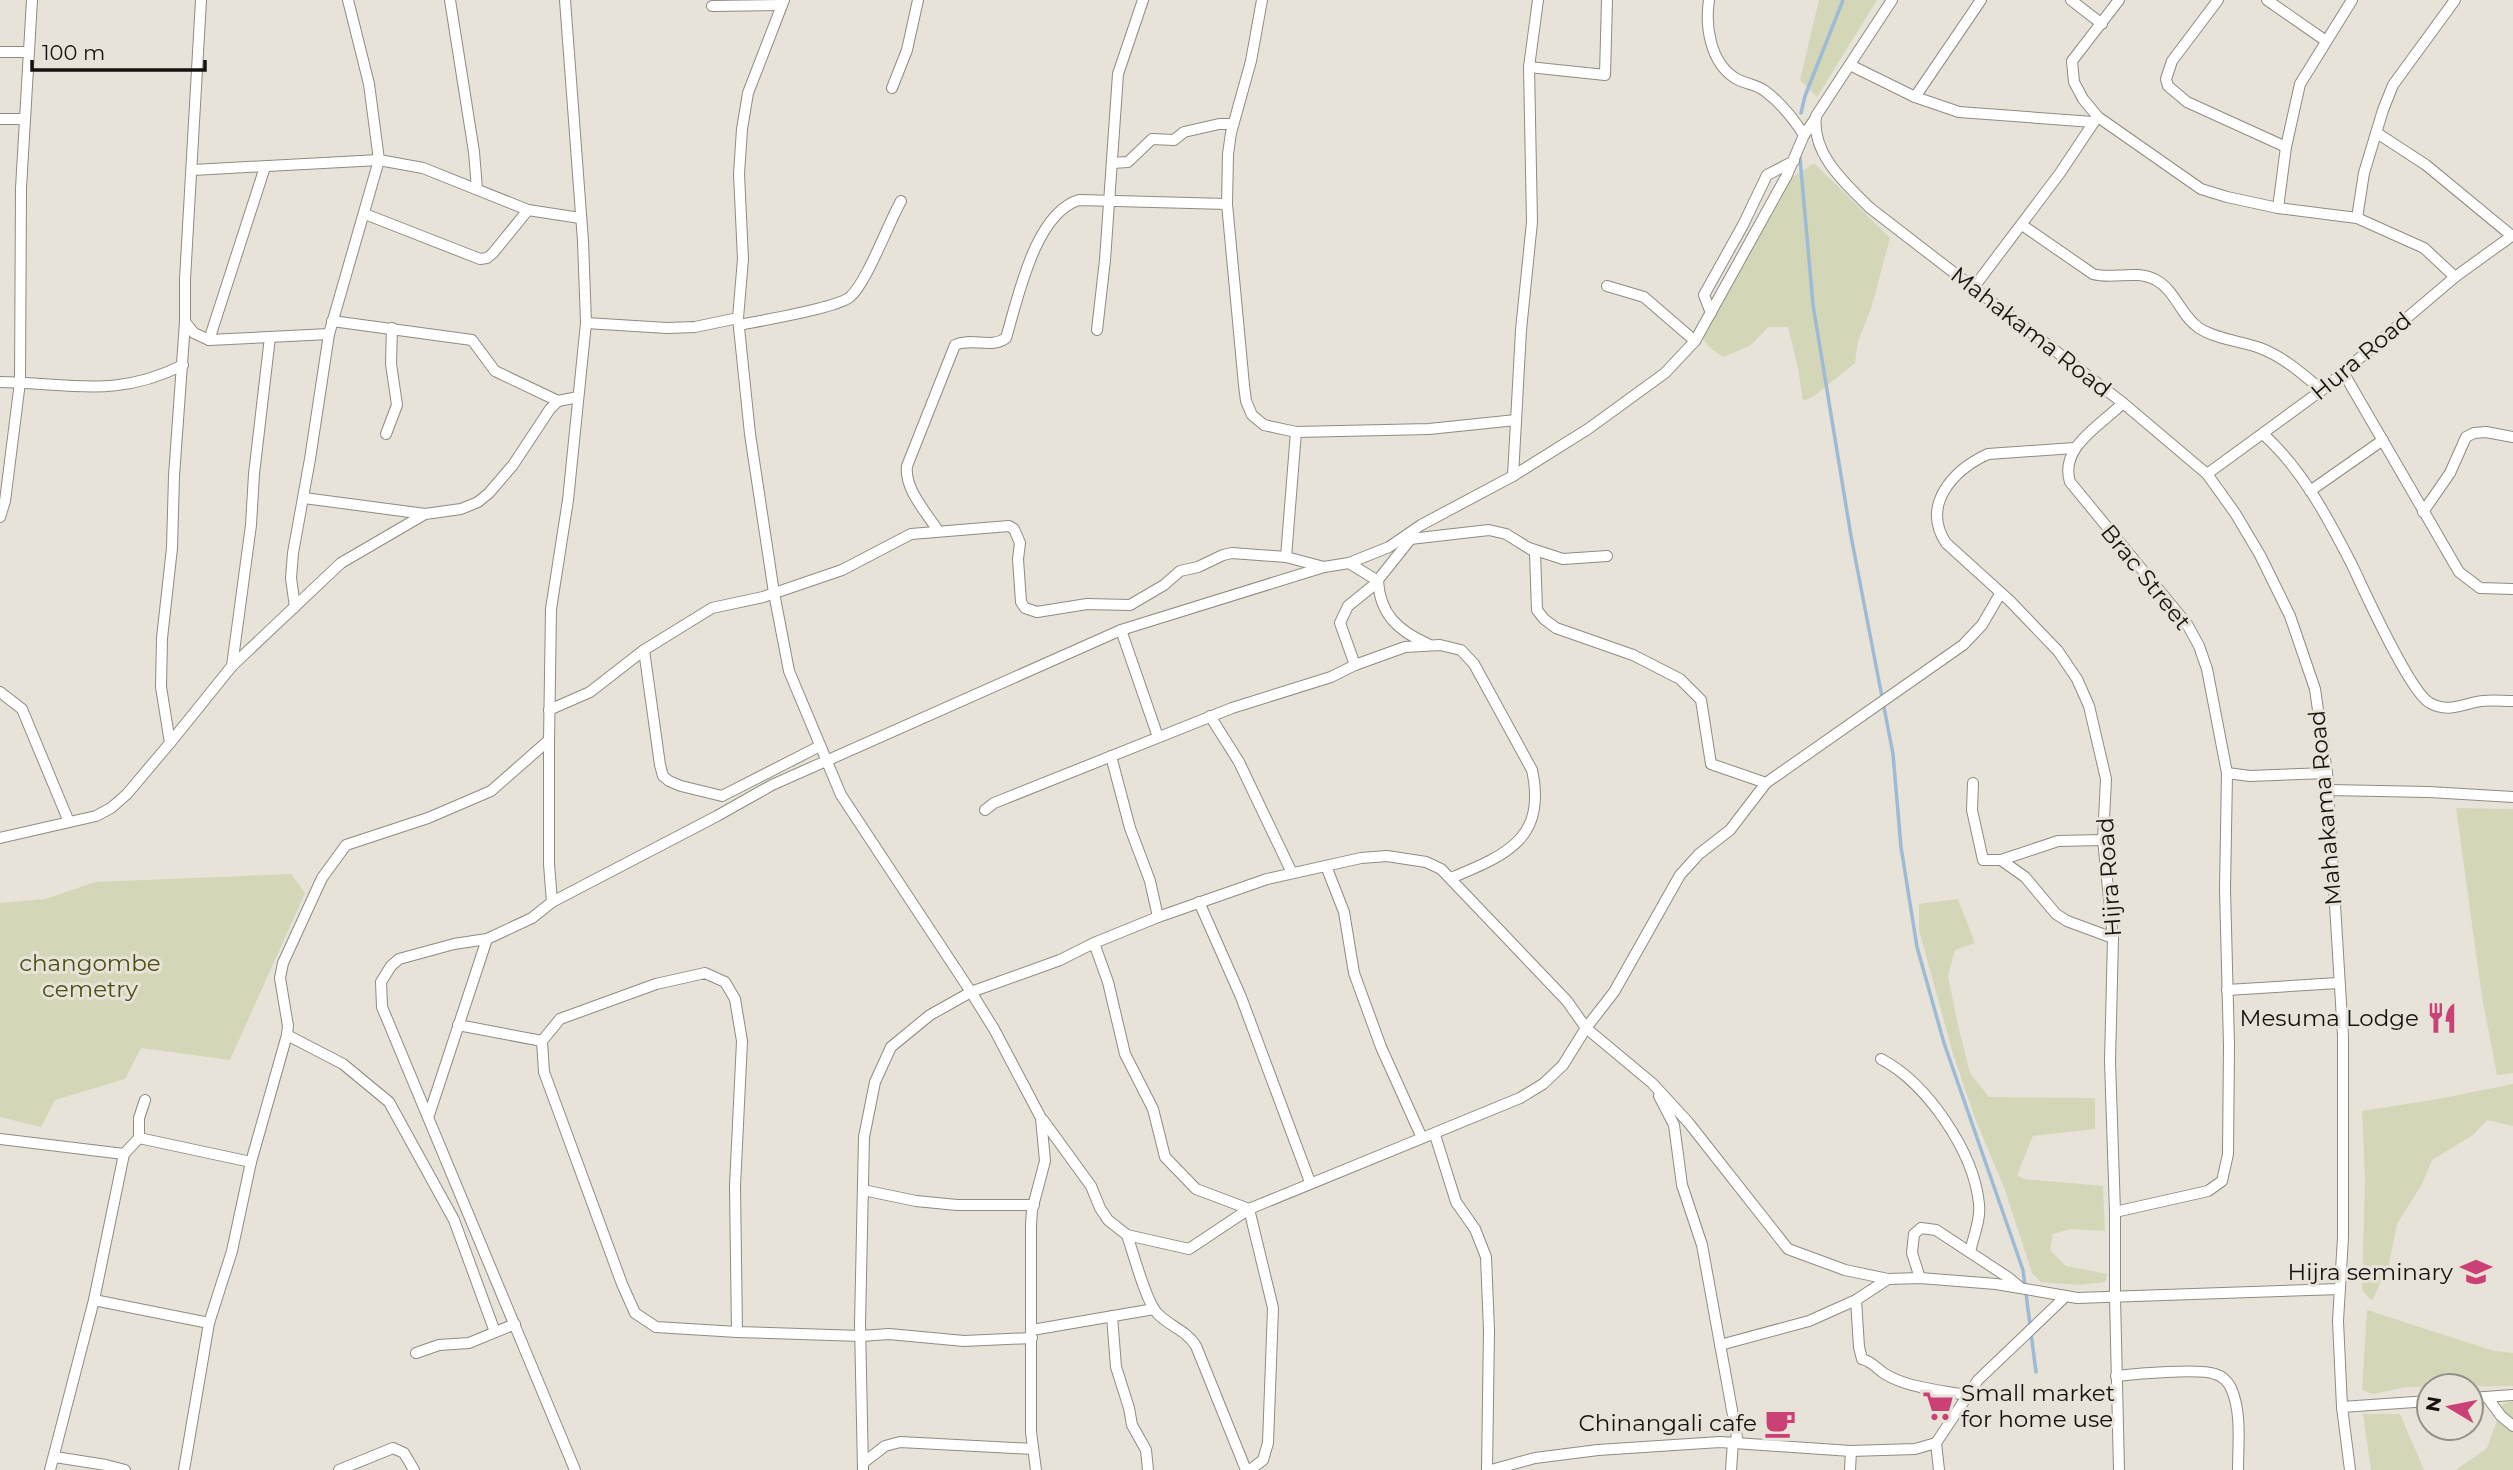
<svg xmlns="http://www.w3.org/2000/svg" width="2513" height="1470" viewBox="0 0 2513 1470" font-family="Montserrat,sans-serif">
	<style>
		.green { fill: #d3d7b7 }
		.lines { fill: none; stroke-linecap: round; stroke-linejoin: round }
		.stream { stroke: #9ebbd5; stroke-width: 3.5 }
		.minor-casing { stroke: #908b82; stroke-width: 12 }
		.minor { stroke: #fff; stroke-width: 10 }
		.labels { text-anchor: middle; stroke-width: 6; stroke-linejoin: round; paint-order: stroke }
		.street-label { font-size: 23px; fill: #151310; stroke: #e8e3d9 }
		.park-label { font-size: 23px; fill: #4c5016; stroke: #e8e3d9 }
		.poi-label { font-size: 23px; fill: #151310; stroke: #e8e3d9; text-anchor: end }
	</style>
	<rect width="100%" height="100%" fill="#e8e3d9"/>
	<g class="green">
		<polygon points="1819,0 1877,0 1817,97 1800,80"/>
		<path d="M1814,163L1890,238L1871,309L1858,341L1855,363L1814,396L1803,401L1798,368L1788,327H1768L1751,345L1724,357C1704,346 1700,338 1702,315L1777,188Z"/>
		<polygon points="2456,808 2513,809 2513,1073 2497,1075 2482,997"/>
		<polygon points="291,874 305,893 230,1060 141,1048 125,1079 55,1100 41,1127 0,1117 0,903 45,899 95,882"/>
		<polygon points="1958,899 1975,943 1955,950 1948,976 1958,1025 1970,1073 1989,1097 2095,1098 2095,1129 2033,1136 2017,1175 2024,1179 2103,1186 2105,1231 2070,1229 2053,1234 2050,1250 2066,1266 2107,1274 2105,1282 2078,1285 2041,1282 2032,1273 2004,1187 1976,1121 1953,1054 1919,930 1919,904"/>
		<polygon points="2513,1084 2513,1126 2487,1120 2473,1135 2432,1160 2422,1184 2397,1224 2389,1264 2372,1301 2362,1290 2365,1177 2362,1111 2438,1099"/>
		<polygon points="2367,1310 2494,1351 2513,1353 2513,1386 2407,1387 2373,1394 2362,1390"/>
		<polygon points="2513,1401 2513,1470 2456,1470 2487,1448 2503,1404"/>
		<polygon points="2363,1414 2400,1414 2424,1470 2371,1470"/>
	</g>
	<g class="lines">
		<g class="stream">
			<polyline points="1801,113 1805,96 1843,0"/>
			<polyline points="1800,158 1813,305 1851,536 1893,754 1901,847 1917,947 1944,1043 2023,1270 2030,1325"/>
			<polyline points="2031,1333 2036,1372"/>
		</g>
		<defs>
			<g id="minor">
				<polyline points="450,0 474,152 477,189"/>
				<polyline points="565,0 583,241 586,323 568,500 551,609 549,740 549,864 552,902 532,918 487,939 454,944 399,959 391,966 381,982 382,1007 575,1470"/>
				<polyline points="784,0 748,93 742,129 739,174 743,259 738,318 750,434 774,593 789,671 841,795 971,992 930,1015 891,1047 875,1082 864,1137 860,1324 863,1470"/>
				<polyline points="1262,0 1251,61 1231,133 1228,154 1227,204 1244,385 1246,401 1252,415 1264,425 1296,432 1429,429 1516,420"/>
				<path d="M1709,0C1705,26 1710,62 1735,78C1744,84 1756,84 1765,91C1781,103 1793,118 1804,135"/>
				<path d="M1892,0L1816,116C1811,154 1846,184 1870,208L2123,403L2207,474L2235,513L2260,555L2290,616L2315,689L2327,773L2343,1036V1237L2338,1321L2342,1407L2350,1470"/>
				<polyline points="2071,0 2102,24"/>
				<polyline points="2119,0 2072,61 2074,82 2083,99 2098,117 2201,189 2227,197 2278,208 2357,218 2424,248 2455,277"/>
				<polyline points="2218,0 2172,61 2166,79 2168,86 2187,102 2286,147"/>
				<polyline points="2267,0 2326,41"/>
				<polyline points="712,6 782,5"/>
				<polyline points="0,52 28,52"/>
				<polyline points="1850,65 1915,97 1959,112 2093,122"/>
				<polyline points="1529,67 1605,75 1607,0"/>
				<polyline points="892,88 907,50 918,0"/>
				<polyline points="1915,97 1981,0"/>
				<polyline points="0,119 24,119"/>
				<polyline points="2377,133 2426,165 2512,236"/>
				<polyline points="1112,163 1128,162 1152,139 1174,140 1184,132 1219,124 1233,124"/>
				<polyline points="193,170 379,160 423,168 528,210 580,218"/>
				<polyline points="2278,208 2286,147 2300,84 2352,0"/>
				<polyline points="365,214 480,259 487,258 493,253 528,210"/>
				<polyline points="2357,218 2364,173 2383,110 2393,85 2455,0"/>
				<path d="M2022,225L2093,274C2114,280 2135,269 2156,280C2176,291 2180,315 2199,328C2216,339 2240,341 2260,348C2284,357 2302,374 2322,390"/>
				<polyline points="1607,286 1644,297 1695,341"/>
				<polyline points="1974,287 2060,173 2096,119"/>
				<polyline points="1711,313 1704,295 1743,225 1767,175 1794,161"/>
				<polyline points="332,321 472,340 495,371 558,401"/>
				<polyline points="185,322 194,333 209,340 329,334"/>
				<polyline points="586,323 667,328 695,327 738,318"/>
				<path d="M739,325C759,321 837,308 850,297C867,282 888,224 901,201"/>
				<polyline points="1097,330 1105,260 1118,74 1143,0"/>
				<polyline points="209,340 265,167"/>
				<polyline points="2343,372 2459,572 2480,588 2513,589"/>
				<path d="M0,382C71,383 115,399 183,365"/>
				<polyline points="386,434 397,405 391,364 392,328"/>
				<path d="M2263,434C2302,469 2328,518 2352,565C2364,590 2410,693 2430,703C2446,712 2459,706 2476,702C2488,699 2501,701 2513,701"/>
				<path d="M2074,448L1988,454C1953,470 1921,505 1946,543L2010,601L2058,651L2077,679L2089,706L2106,779L2103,840L2113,938L2110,1061L2115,1212V1297L2119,1470"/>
				<polyline points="2207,474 2322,390 2455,277 2513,235"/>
				<polyline points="1513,476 1521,330 1532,222 1529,67 1538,0"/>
				<polyline points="2310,491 2383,440"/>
				<polyline points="304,498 425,514"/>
				<polyline points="2423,512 2450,473 2466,437 2474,433 2486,432 2513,437"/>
				<polyline points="0,517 5,501 20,382 21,188 32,0"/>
				<path d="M938,531C927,513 904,489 907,466L955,345C971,337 992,349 1006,338C1018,298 1035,213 1079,200L1227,204"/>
				<polyline points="1410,539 1489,530 1506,534 1535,552 1537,610 1544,619 1556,628 1633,655 1680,679 1701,700 1711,764 1766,783"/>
				<polyline points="1529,548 1563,559 1607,556"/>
				<polyline points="1286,557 1296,432"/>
				<path d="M1349,563L1378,581C1380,614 1398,631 1428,644"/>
				<polyline points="295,607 291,578 293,553 310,459 329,334 379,160 369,84 348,0"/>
				<polyline points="1121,630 1158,737"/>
				<polyline points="644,650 660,765 663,776 669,781 681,786 722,796 820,746"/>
				<polyline points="1355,665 1340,623 1348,606 1374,585 1413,536"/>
				<polyline points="232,666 251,525 254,474 270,337"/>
				<polyline points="0,692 22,709 69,822"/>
				<polyline points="549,710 590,692 644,650 712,608 763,597 842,570 911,534 1009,526 1014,529 1020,543 1018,559 1021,602 1025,608 1037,612 1087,604 1130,605 1164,585 1180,571 1198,567 1223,555 1232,553 1286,557 1324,567"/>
				<polyline points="1210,716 1239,762 1292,873"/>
				<polyline points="170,743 161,687 162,638 172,548 174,476 185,322 185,279 201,0"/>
				<polyline points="1111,756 1130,828 1150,881 1158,917"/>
				<polyline points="2227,773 2250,776 2327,773"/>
				<polyline points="1973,783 1972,810 1983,860 2001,860 2025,877 2056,914 2067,921 2113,938"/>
				<polyline points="2328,790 2429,792 2513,797"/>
				<path d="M985,810L994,803L1232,708L1331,677L1355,665L1405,647L1440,645L1461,650L1474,664L1532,770C1547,839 1506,855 1451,878"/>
				<polyline points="0,838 96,816 111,808 127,794 170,743 232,666 341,563 425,514 461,509 478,502 489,493 513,465 550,409 558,401 578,397"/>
				<polyline points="2001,860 2058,841 2103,840"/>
				<polyline points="1326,866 1344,912 1354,973 1381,1047 1422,1138"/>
				<polyline points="552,902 717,816 772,785 1121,630 1324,567 1349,563 1389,547 1421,525 1513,476 1588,429 1665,373 1695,341 1787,175 1804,135 1815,119"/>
				<polyline points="1199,902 1241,997 1310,1182"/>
				<polyline points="1094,943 1108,982 1125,1054 1153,1109 1165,1157 1196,1189 1249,1209 1273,1308 1268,1443 1263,1460 1250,1470"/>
				<polyline points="2227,990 2338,983"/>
				<polyline points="458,1025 542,1041"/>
				<polyline points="287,1035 343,1064 389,1102 454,1220 495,1332"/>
				<path d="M1881,1059C1927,1083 1974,1152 1979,1204C1981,1219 1973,1238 1970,1252"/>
				<polyline points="1659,1096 1674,1125 1682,1185 1702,1245 1738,1443"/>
				<polyline points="429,1115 487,939"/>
				<polyline points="1043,1120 1091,1186 1100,1208 1108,1220 1127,1235 1189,1249 1249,1209 1520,1098 1543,1084 1563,1065 1586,1028 1614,992 1680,875 1699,854 1730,830 1766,783 1963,645 1982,625 2000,594"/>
				<polyline points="1435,1135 1456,1202 1475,1229 1486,1257 1489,1330 1487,1470"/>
				<polyline points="139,1138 251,1162"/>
				<polyline points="0,1139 124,1154"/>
				<polyline points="863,1190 916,1201 957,1205 1034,1205"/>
				<path d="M2115,1212L2208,1191L2222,1181L2228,1154L2229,1045L2225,889L2227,773L2207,669L2199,646L2187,624L2070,482C2059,447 2101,425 2123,403"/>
				<path d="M1127,1235C1133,1252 1146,1302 1157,1313C1169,1326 1186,1330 1196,1346L1246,1470"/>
				<polyline points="1920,1278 1912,1253 1914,1234 1921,1228 1936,1230 2009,1278 2021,1288"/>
				<polyline points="94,1300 209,1323"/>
				<path d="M1856,1300L1859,1347L1862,1359C1873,1362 1877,1369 1885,1374C1908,1388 1940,1390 1966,1395"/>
				<polyline points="1112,1316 1116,1367 1129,1408 1132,1425 1146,1450 1148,1470"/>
				<polyline points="1032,1330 1154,1309"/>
				<polyline points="737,1332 735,1186 742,1041 735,999 725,982 705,973 656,984 560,1019 542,1041 544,1072 622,1284 635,1313 656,1327 737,1332 861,1336 889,1334 964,1341 1032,1338"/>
				<polyline points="1720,1345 1809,1321 1856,1300 1888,1279 1920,1278 1996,1284 2066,1296"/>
				<polyline points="416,1353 439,1345 469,1343 515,1324"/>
				<path d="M2116,1376C2135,1374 2200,1368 2215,1374C2222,1376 2228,1382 2231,1388C2242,1412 2238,1445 2238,1470"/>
				<polyline points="2487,1397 2501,1416 2513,1426"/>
				<polyline points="2471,1398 2513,1395"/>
				<polyline points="2342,1407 2429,1401"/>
				<polyline points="1936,1443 1939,1470"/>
				<polyline points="55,1457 106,1465 125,1470"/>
				<polyline points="863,1463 885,1446 900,1442 1033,1449"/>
				<polyline points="50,1470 94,1300 124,1154 139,1138 139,1118 145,1100"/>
				<polyline points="184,1470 209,1323 232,1251 251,1162 287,1035 288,1026 280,978 283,963 322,878 346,845 428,818 491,791 549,740"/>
				<polyline points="339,1470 393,1448 404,1453 414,1470"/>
				<polyline points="1036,1470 1031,1432 1031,1225 1032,1210 1045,1161 1041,1118 994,1029 971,992 1060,960 1094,943 1158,917 1267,879 1361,858 1387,856 1426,862 1441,869 1567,1001 1586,1028 1652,1083 1688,1122 1788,1249 1845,1270 1888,1279"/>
				<polyline points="1491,1470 1535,1458 1598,1450 1720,1442 1851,1451 1915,1449 1936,1443 1978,1380 2066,1296 2077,1298 2340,1289"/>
				<polyline points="1731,1470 1733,1442"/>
				<polyline points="1850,1470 1851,1451"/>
			</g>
		</defs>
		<use href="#minor" class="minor-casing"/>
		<use href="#minor" class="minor"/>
	</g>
	<defs>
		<symbol id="restaurant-bare" viewBox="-9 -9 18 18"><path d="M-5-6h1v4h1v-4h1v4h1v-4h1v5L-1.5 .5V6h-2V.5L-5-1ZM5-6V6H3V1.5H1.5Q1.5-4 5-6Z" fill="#cb4075" stroke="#e8e3d9" stroke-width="2.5" paint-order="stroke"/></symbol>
		<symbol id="school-bare" viewBox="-9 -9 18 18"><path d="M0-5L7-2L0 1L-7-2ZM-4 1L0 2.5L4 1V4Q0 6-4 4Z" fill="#cb4075" stroke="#e8e3d9" stroke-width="2.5" paint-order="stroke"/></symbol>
		<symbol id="supermarket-bare" viewBox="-9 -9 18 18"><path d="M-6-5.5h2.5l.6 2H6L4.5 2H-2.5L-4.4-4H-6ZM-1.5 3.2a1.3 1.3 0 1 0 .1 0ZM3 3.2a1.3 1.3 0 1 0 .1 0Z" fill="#cb4075" stroke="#e8e3d9" stroke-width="2.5" paint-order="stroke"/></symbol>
		<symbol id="cafe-bare" viewBox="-9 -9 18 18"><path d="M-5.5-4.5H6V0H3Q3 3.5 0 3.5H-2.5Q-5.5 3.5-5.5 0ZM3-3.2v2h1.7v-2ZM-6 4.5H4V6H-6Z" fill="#cb4075" stroke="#e8e3d9" stroke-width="2.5" paint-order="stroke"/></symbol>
	</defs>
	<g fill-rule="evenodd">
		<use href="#restaurant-bare" x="2420" y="996" width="44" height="44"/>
		<use href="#school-bare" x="2454" y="1250" width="44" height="44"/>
		<use href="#supermarket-bare" x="1916" y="1384" width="44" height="44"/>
		<use href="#cafe-bare" x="1758" y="1401" width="44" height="44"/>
	</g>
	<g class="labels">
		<g class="street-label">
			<text transform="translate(2031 332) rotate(38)" y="8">Mahakama Road</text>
			<text transform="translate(2361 356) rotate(-40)" y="8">Hura Road</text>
			<text transform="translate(2146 577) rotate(51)" y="8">Brac Street</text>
			<text transform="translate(2325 808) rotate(-95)" y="8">Mahakama Road</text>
			<text transform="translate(2109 877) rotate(-94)" y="8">Hijra Road</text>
		</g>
		<g class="park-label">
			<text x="90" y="971">changombe<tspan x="90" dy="26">cemetry</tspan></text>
		</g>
		<g class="poi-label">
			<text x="2419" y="1026">Mesuma Lodge</text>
			<text x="2453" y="1280">Hijra seminary</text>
			<text x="1961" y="1401" text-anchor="start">Small market<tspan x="1961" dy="26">for home use</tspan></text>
			<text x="1757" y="1431">Chinangali cafe</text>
		</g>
	</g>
	<g transform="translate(2450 1407) rotate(280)"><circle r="33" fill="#e8e3d9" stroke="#949089" stroke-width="2"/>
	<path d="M0-5L12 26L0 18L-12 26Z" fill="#cb4075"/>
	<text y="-10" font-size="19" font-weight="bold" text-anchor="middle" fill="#151310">N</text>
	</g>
	<path d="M32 60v10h173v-10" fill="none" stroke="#151310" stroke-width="3.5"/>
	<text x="42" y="60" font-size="21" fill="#151310" stroke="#e8e3d9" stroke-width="5" paint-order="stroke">100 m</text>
</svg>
